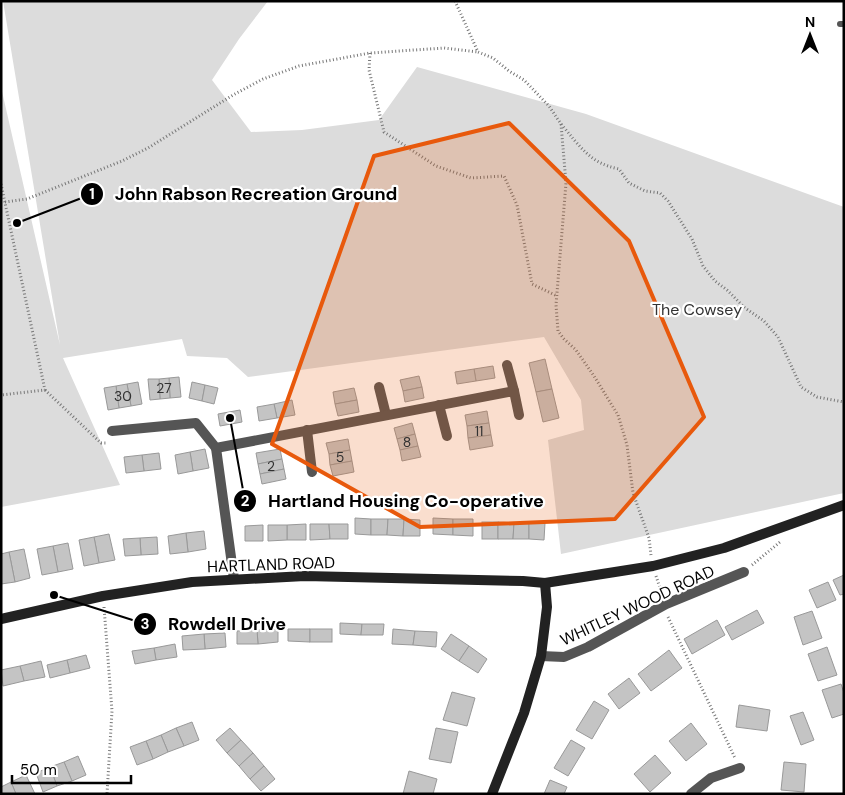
<svg xmlns="http://www.w3.org/2000/svg" width="845" height="795" viewBox="0 0 845 795" font-family="'DM Sans',sans-serif">
	<style>
		.green { fill: #dcdcdc }
		.building { fill: #c4c4c4; stroke: #999 }
		.lines { fill: none; stroke-linecap: round; stroke-linejoin: round }
		.path { stroke: #777; stroke-width: 3; stroke-dasharray: 1 2.5; stroke-linecap: butt }
		.lane { stroke: #555; stroke-width: 6 }
		.street { stroke: #555; stroke-width: 10 }
		.secondary { stroke: #222; stroke-width: 10 }
		.marked { fill: #e8590c; fill-opacity: 0.2; stroke: #e8590c; stroke-width: 4; stroke-linejoin: round }
		.labels { text-anchor: middle; stroke-width: 4.5; stroke-linejoin: round; paint-order: stroke }
		.number-label { font-size: 14px; fill: #313131 }
		.park-label { font-size: 16px; fill: #333; stroke: #fff }
		.street-label { font-size: 16px; fill: #000; stroke: #fff }
		.leader { fill: none; stroke: #000; stroke-width: 2 }
		.callout-dot { fill: #000; stroke: #fff; stroke-width: 2 }
		.mark-label { font-size: 15px; text-anchor: middle; font-weight: bold; fill: #fff }
		.callout-label { font-size: 18px; text-anchor: middle; font-weight: bold; fill: #000; stroke: #fff; stroke-width: 4.5; stroke-linejoin: round; paint-order: stroke }
	</style>
	<rect width="100%" height="100%" fill="#fff"/>
	<polygon class="green" points="3,1 268,1 239,39 212,80 251,132 302,130 379,120 417,67 586,114 844,207 844,493 561,554 548,440 584,430 581,400 544,337 248,377 227,358 187,356 182,339 63,358 120,485 1,507 1,87 60,345"/>
	<g class="building">
		<polygon points="545,359 552,389 536,392 529,363"/>
		<polygon points="493,366 495,378 476,381 474,369"/>
		<polygon points="474,369 476,381 457,384 455,372"/>
		<polygon points="419,376 422,387 403,391 400,380"/>
		<polygon points="179,377 181,397 170,398 169,378"/>
		<polygon points="169,378 170,398 160,399 159,379"/>
		<polygon points="148,379 159,379 160,399 150,400"/>
		<polygon points="138,382 142,404 131,406 127,384"/>
		<polygon points="192,382 205,385 202,401 189,398"/>
		<polygon points="127,384 131,406 119,408 116,386"/>
		<polygon points="205,385 218,388 214,404 202,401"/>
		<polygon points="116,386 119,408 108,410 104,388"/>
		<polygon points="422,387 424,398 405,402 403,391"/>
		<polygon points="354,388 357,400 335,404 333,392"/>
		<polygon points="552,389 559,418 543,422 536,392"/>
		<polygon points="292,400 295,415 277,418 274,404"/>
		<polygon points="357,400 359,412 338,416 335,404"/>
		<polygon points="274,404 277,418 259,421 257,407"/>
		<polygon points="240,410 242,422 220,426 218,414"/>
		<polygon points="487,411 489,423 467,426 465,415"/>
		<polygon points="412,423 415,434 397,439 394,428"/>
		<polygon points="489,423 491,435 468,438 467,426"/>
		<polygon points="415,434 418,446 400,450 397,439"/>
		<polygon points="491,435 493,446 470,450 468,438"/>
		<polygon points="348,439 350,450 329,454 326,443"/>
		<polygon points="418,446 421,457 402,461 400,450"/>
		<polygon points="205,449 209,468 193,471 190,452"/>
		<polygon points="280,449 282,459 258,464 256,453"/>
		<polygon points="350,450 352,461 330,465 329,454"/>
		<polygon points="190,452 193,471 178,474 175,455"/>
		<polygon points="159,453 161,469 144,471 142,455"/>
		<polygon points="142,455 144,471 126,473 124,457"/>
		<polygon points="282,459 284,469 260,474 258,464"/>
		<polygon points="352,461 354,472 333,476 330,465"/>
		<polygon points="284,469 286,479 262,484 260,474"/>
		<polygon points="355,518 371,519 371,535 355,534"/>
		<polygon points="433,518 453,519 453,535 433,534"/>
		<polygon points="371,519 388,519 387,535 371,535"/>
		<polygon points="388,519 404,519 403,536 387,535"/>
		<polygon points="404,519 420,520 420,536 403,536"/>
		<polygon points="453,519 473,519 473,536 453,535"/>
		<rect x="482" y="522" width="16" height="17"/>
		<polygon points="498,522 514,523 513,539 498,539"/>
		<polygon points="514,523 529,523 529,539 513,539"/>
		<polygon points="529,523 545,523 544,540 529,539"/>
		<polygon points="306,524 306,540 287,540 287,525"/>
		<polygon points="310,524 329,524 330,539 310,540"/>
		<polygon points="329,524 348,524 348,539 330,539"/>
		<polygon points="263,525 263,541 245,541 245,526"/>
		<polygon points="268,525 287,525 287,540 268,541"/>
		<polygon points="204,531 206,549 188,552 186,533"/>
		<polygon points="186,533 188,552 170,554 168,536"/>
		<polygon points="109,534 115,560 99,563 94,537"/>
		<polygon points="94,537 99,563 84,566 79,540"/>
		<polygon points="157,537 158,554 141,555 140,538"/>
		<polygon points="140,538 141,555 125,556 123,539"/>
		<polygon points="68,543 73,569 58,572 53,546"/>
		<polygon points="53,546 58,572 42,575 37,549"/>
		<polygon points="24,549 30,578 15,582 9,552"/>
		<polygon points="9,552 15,582 1,584 1,554"/>
		<polygon points="844,575 844,594 840,595 833,580"/>
		<polygon points="828,582 836,600 817,608 809,590"/>
		<polygon points="757,610 764,623 732,640 725,627"/>
		<polygon points="812,611 822,638 803,645 794,617"/>
		<polygon points="717,620 725,635 692,654 684,639"/>
		<polygon points="340,623 362,624 361,635 340,634"/>
		<polygon points="362,624 384,624 383,635 361,635"/>
		<polygon points="278,629 278,642 258,644 257,630"/>
		<polygon points="288,629 310,629 310,642 288,641"/>
		<rect x="310" y="629" width="22" height="13"/>
		<polygon points="393,629 415,631 413,645 392,644"/>
		<polygon points="257,630 258,644 237,644 237,631"/>
		<polygon points="415,631 437,632 436,647 413,645"/>
		<polygon points="225,633 226,647 205,649 204,634"/>
		<polygon points="204,634 205,649 183,650 182,636"/>
		<polygon points="451,634 469,646 459,661 441,649"/>
		<polygon points="175,644 177,657 156,660 154,648"/>
		<polygon points="469,646 487,659 478,673 459,661"/>
		<polygon points="827,647 837,675 818,681 808,654"/>
		<polygon points="154,648 156,660 135,664 132,651"/>
		<polygon points="669,650 682,668 651,691 638,674"/>
		<polygon points="86,655 90,668 70,673 67,660"/>
		<polygon points="67,660 70,673 50,678 47,665"/>
		<polygon points="41,661 45,677 24,681 20,666"/>
		<polygon points="20,666 24,681 3,686 1,670"/>
		<polygon points="629,678 640,693 619,709 608,694"/>
		<polygon points="841,684 844,693 844,714 832,718 822,690"/>
		<polygon points="452,692 475,698 467,726 443,720"/>
		<polygon points="594,701 609,710 592,739 576,730"/>
		<polygon points="739,705 770,710 767,731 736,727"/>
		<polygon points="803,712 814,740 801,745 790,716"/>
		<polygon points="192,722 199,740 184,746 176,728"/>
		<polygon points="691,723 707,744 686,761 669,741"/>
		<polygon points="176,728 184,746 168,752 161,735"/>
		<polygon points="230,728 241,740 227,753 216,740"/>
		<polygon points="436,728 458,732 451,763 429,759"/>
		<polygon points="161,735 168,752 153,759 146,741"/>
		<polygon points="241,740 253,753 239,766 227,753"/>
		<polygon points="571,740 585,748 568,776 554,768"/>
		<polygon points="146,741 153,759 137,765 130,747"/>
		<polygon points="253,753 264,766 250,779 239,766"/>
		<polygon points="655,755 671,773 650,792 634,774"/>
		<polygon points="78,756 86,775 72,781 64,762"/>
		<polygon points="64,762 72,781 57,786 50,767"/>
		<polygon points="784,762 806,764 804,792 781,790"/>
		<polygon points="264,766 275,779 261,791 250,779"/>
		<polygon points="50,767 57,786 43,792 36,773"/>
		<polygon points="409,771 437,779 433,794 403,794"/>
		<polygon points="26,775 35,794 16,794 11,782"/>
		<polygon points="550,780 567,787 564,794 544,794"/>
		<polygon points="11,782 16,794 1,794 1,787"/>
	</g>
	<g class="lines">
		<g class="path">
			<polyline points="455,1 478,52 493,58 509,71 524,80 549,106 561,124 566,183 556,305 558,331 564,339 576,350 594,376 618,415 627,445 633,493 649,538 651,555"/>
			<polyline points="370,53 369,70 384,132 436,166 471,178 504,176 517,205 532,284 557,296"/>
			<path d="M561,124C580,146 589,163 619,169L629,183L645,191L660,193L668,201L692,239L703,266L715,281L727,290L745,308L764,321L778,337L801,387L817,397L844,402"/>
			<polyline points="1,184 45,390 1,395"/>
			<polyline points="5,202 27,199 122,161 148,148 233,95 263,79 299,66 370,53 444,48 478,52"/>
			<polyline points="45,390 101,443 106,443"/>
			<polyline points="752,565 780,542"/>
			<polyline points="656,576 662,594"/>
			<polyline points="104,607 112,711 107,794"/>
			<polyline points="668,617 735,758"/>
		</g>
		<polyline class="lane" points="840,24 844,24"/>
		<g class="street">
			<polyline points="507,365 514,391"/>
			<polyline points="379,387 386,415"/>
			<polyline points="439,405 447,436"/>
			<polyline points="307,430 312,472"/>
			<polyline points="112,431 196,423 216,448 514,391 519,415"/>
			<polyline points="216,448 234,579"/>
			<polyline points="541,656 564,657 588,647 666,604 744,572"/>
			<polyline points="691,794 711,778 740,768"/>
		</g>
		<g class="secondary">
			<polyline points="1,619 103,596 192,582 305,576 523,581 545,583 653,566 724,548 844,505"/>
			<polyline points="492,794 524,713 541,656 547,607 545,583"/>
		</g>
	</g>
	<path class="marked" d="M509,123L629,241L704,417L615,519L420,527L272,444L374,156Z"/>
	<g class="labels">
		<g class="number-label">
			<text x="164" y="393">27</text>
			<text x="123" y="401">30</text>
			<text x="479" y="436">11</text>
			<text x="407" y="447">8</text>
			<text x="340" y="462">5</text>
			<text x="271" y="471">2</text>
		</g>
		<g class="park-label">
			<text x="697" y="315">The Cowsey</text>
		</g>
		<g class="street-label">
			<text transform="translate(271 564) rotate(-2)" y="6">HARTLAND ROAD</text>
			<text transform="translate(637 605) rotate(-25)" y="6">WHITLEY WOOD ROAD</text>
		</g>
	</g>
	<path class="leader" d="M17 223L92 194M230 418L245 501M54 595L145 624"/>
	<g class="callout-dot">
		<circle cx="17" cy="223" r="5"/>
		<circle cx="230" cy="418" r="5"/>
		<circle cx="54" cy="595" r="5"/>
		<circle cx="92" cy="194" r="12"/>
		<circle cx="245" cy="501" r="12"/>
		<circle cx="145" cy="624" r="12"/>
	</g>
	<g class="mark-label">
		<text x="92" y="199">1</text>
		<text x="245" y="506">2</text>
		<text x="145" y="629">3</text>
	</g>
	<g class="callout-label">
		<text x="256" y="200">John Rabson Recreation Ground</text>
		<text x="406" y="507">Hartland Housing Co-operative</text>
		<text x="227" y="630">Rowdell Drive</text>
	</g>
	<rect width="845" height="795" fill="none" stroke="#000000" stroke-width="5"/>
	<g transform="translate(810 35)" stroke="#ffffff" stroke-width="4" paint-order="stroke">
	<path d="M0-4L9 19L0 12L-9 19Z" fill="#000000"/>
	<text y="-8" font-size="14" font-weight="bold" text-anchor="middle" fill="#000000">N</text>
	</g>
	<path d="M12 775v8h119v-8" fill="none" stroke="#000000" stroke-width="2.5"/>
	<text x="20" y="775" font-size="15" fill="#000000" stroke="#ffffff" stroke-width="4" paint-order="stroke">50 m</text>
</svg>
